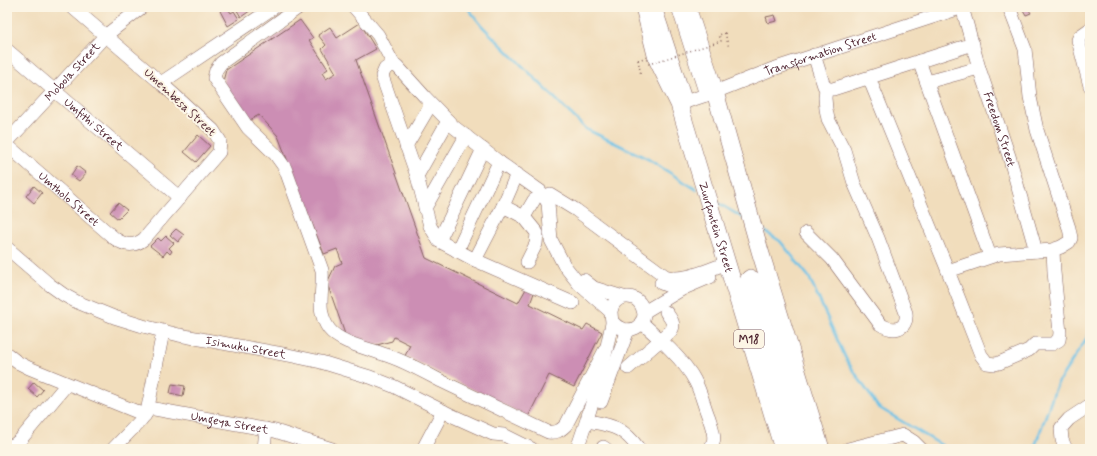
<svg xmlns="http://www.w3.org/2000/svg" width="1097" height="456" viewBox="0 0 1097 456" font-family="Mynerve,sans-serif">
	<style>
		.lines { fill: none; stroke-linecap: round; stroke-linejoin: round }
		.stream { stroke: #6bc2e8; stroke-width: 2.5 }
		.building { fill: #cc8eb4 }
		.minor-casing { stroke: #84625e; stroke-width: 14 }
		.major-casing { stroke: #84625e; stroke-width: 18 }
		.path { stroke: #84625e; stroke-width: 1.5; stroke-dasharray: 1 3; stroke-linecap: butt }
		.minor { stroke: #fff; stroke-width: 13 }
		.major { stroke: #fff; stroke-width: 17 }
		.path-bridge { stroke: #84625e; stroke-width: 1.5; stroke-dasharray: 1 3; stroke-linecap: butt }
		.labels { text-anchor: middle; stroke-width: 4; stroke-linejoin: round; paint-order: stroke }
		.shield { fill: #fcf5e5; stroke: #7f5f63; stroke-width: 1 }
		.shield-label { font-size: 11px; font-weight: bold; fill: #4a1f2b }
		.street-label { font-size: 12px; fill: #4a1f2b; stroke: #fcf5e5 }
	</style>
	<rect width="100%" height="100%" fill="#fcf5e5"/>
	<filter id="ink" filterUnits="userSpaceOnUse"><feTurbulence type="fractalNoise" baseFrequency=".025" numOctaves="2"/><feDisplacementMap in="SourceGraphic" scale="8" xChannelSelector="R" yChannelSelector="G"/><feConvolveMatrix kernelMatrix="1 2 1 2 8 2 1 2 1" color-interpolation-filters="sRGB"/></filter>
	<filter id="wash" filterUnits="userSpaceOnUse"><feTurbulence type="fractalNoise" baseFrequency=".012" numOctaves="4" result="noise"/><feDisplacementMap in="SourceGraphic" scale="16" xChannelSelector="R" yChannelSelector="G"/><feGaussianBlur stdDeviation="0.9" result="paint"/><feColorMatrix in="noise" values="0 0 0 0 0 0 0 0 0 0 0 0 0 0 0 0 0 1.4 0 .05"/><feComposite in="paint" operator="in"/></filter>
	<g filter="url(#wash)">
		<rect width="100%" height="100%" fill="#f1ddbc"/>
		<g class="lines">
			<g class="stream">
				<polyline points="467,7 482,26 586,129 648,159 697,190"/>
				<polyline points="715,201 743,218"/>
				<polyline points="761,229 780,241 809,277 847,361 878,407 948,449"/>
				<polyline points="1034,449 1057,384 1090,333"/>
			</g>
		</g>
		<g id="blocks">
			<g class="building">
				<polygon points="226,7 227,7 231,13 234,11 239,19 228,26 220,11"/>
				<polygon points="235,7 253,7 254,8 241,17"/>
				<polygon points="1025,7 1027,7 1031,13 1026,15 1022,8"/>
				<polygon points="775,15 777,21 768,23 766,17"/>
				<polygon points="300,20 313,38 309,40 328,69 322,73 326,79 336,73 322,49 326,45 318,35 330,27 337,38 360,23 376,49 356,60 426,258 518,303 526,289 534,293 530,304 583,330 587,324 602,332 574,387 549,375 528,417 405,356 410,345 394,337 392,341 369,347 346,337 327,283 335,266 342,263 337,249 324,254 278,136 259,115 248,121 222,85 226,70"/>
				<polygon points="198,135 210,146 196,162 184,152"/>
				<polygon points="77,166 86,173 79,181 71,175"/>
				<polygon points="34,186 42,193 34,203 26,196"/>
				<polygon points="118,203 127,210 118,219 110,212"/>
				<polygon points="176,229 184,235 178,242 170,235"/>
				<polygon points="166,236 174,243 169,248 172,251 170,254 167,251 163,256 150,246 158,238 161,241"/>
				<polygon points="34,382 43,390 37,397 28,389"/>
				<polygon points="172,384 185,386 183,396 170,393"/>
			</g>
		</g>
	</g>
	<g filter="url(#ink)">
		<use href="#blocks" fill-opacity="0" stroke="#84625e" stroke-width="1"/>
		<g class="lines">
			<defs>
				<g id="minor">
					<path d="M299,7L221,63L216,70L214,78L248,128L275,154L285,168L322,270C324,292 315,309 329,329C340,343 367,348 383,354C403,360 422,371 441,381C477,398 512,415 548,432C556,433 560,431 566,425L606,348"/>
					<polyline points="354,7 378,35 394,65"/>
					<polyline points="655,7 686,102"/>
					<polyline points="678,7 706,95"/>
					<path id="s1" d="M962,7L979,68L1009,156L1036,251"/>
					<polyline points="1090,29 1080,36 1078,40 1090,86"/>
					<path id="s2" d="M7,50L180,198"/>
					<polyline points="814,55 824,86 829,89 833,89 973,44"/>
					<polyline points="919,61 990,256"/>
					<polyline points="869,78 948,271 981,355 987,363 995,364 999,363 1029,350 1035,344 1052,344 1059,340 1060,333 1054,272 1053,250"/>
					<polyline points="927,82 979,68"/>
					<polyline points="161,83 274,7"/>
					<path id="s3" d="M679,104L715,92L770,70L963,7"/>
					<path id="s4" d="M7,142L105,36L142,7"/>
					<path id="s5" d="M7,145L114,238C125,246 134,247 144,239L219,152L220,141L213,130L161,83L72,7"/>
					<polyline points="406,146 431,104"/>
					<polyline points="417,176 448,121"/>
					<path d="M550,194L576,210L665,276C682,283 710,269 727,263"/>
					<polyline points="503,206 524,217 537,233 536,244 527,262"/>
					<polyline points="425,208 466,136"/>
					<polyline points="524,217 534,200"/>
					<path d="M806,233L832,259L880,324C892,332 908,331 906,313L878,238L854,183L844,150L828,119L826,109L825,98L826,88"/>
					<polyline points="439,241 483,149"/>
					<path id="s6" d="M7,248L50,285L64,295L77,302L114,317L143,326L179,335L288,355L321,362L370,377L393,386L453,416L493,434L504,435L532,449"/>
					<polyline points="457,251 499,162"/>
					<polyline points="475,260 503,206 517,174"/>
					<polyline points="948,271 999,254 1052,250 1061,247 1069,242 1071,238 1069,228 1037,130 1030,97 1025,49 1009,7"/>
					<polyline points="584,280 594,288 623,297"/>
					<polyline points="661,283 671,287 684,288"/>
					<polyline points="573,303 475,260 439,241 430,226 417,176 382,76 385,69 391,65 397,66 425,97 454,127 499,162 540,191 548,203 551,240 564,265 579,284 610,311"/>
					<polyline points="644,312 684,288 710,277"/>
					<path d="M641,322C658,337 685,361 695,381C701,392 704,406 709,418C712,428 718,441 709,449"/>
					<polyline points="7,354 17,362 29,368 145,415"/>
					<path d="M628,368L671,331C676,324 670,318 666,312"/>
					<polyline points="601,402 628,330"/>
					<path id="s7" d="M149,408L275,431L332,449"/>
					<path d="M593,422C616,426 625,430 639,449"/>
					<polyline points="7,447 15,444 21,439 67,384"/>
					<polyline points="603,447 606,449"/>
					<polyline points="113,449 140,421 147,412 163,332"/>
					<polyline points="264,449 266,429"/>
					<polyline points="423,449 443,411"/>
					<path d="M577,449C589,415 599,382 607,347C608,339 611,330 612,323C612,316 609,312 613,305C619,294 637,294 642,307C651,325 626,340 612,321"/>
					<path d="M797,449L778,390L747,290C746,285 744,279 750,276L754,278L756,283L792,402L809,449"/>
					<polyline points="848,449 903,435 914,442 921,449"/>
					<polyline points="1066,449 1062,440 1061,428 1069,419 1090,405"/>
				</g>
				<g id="major">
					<path id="s8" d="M644,7L657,59L679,104L783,449"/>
					<polyline points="687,7 715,92 760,251 821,449"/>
				</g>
			</defs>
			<use href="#minor" class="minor-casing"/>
			<use href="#major" class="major-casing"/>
			<g class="path">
				<polyline points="725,33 729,48"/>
				<polyline points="638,60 641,75"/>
			</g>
			<use href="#minor" class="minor"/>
			<use href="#major" class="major"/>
			<polyline class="path-bridge" points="638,60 647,57 649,64 721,41 719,35 725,33"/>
		</g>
	</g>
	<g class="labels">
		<rect class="shield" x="734" y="330" width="30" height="18" rx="3"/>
		<g class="shield-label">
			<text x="749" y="343">M18</text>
		</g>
		<g class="street-label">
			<text dy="4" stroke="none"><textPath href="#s3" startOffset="150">Transformation Street</textPath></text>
			<text dy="4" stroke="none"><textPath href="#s4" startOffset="96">Mobola Street</textPath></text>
			<text transform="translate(180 102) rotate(43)" y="4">Umembesa Street</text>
			<text dy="4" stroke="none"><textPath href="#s2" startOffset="114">Umfithi Street</textPath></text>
			<text dy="4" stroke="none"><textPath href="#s1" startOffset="128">Freedom Street</textPath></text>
			<text dy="4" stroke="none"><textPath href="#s5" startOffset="82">Umtholo Street</textPath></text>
			<text dy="4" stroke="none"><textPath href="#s8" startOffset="232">Zuurfontein Street</textPath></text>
			<text dy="4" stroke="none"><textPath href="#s6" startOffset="264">Isimuku Street</textPath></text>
			<text dy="4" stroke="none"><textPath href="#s7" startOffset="82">Umgeya Street</textPath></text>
		</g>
	</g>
	<rect width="1097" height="456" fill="none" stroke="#fcf5e5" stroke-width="24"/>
</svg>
